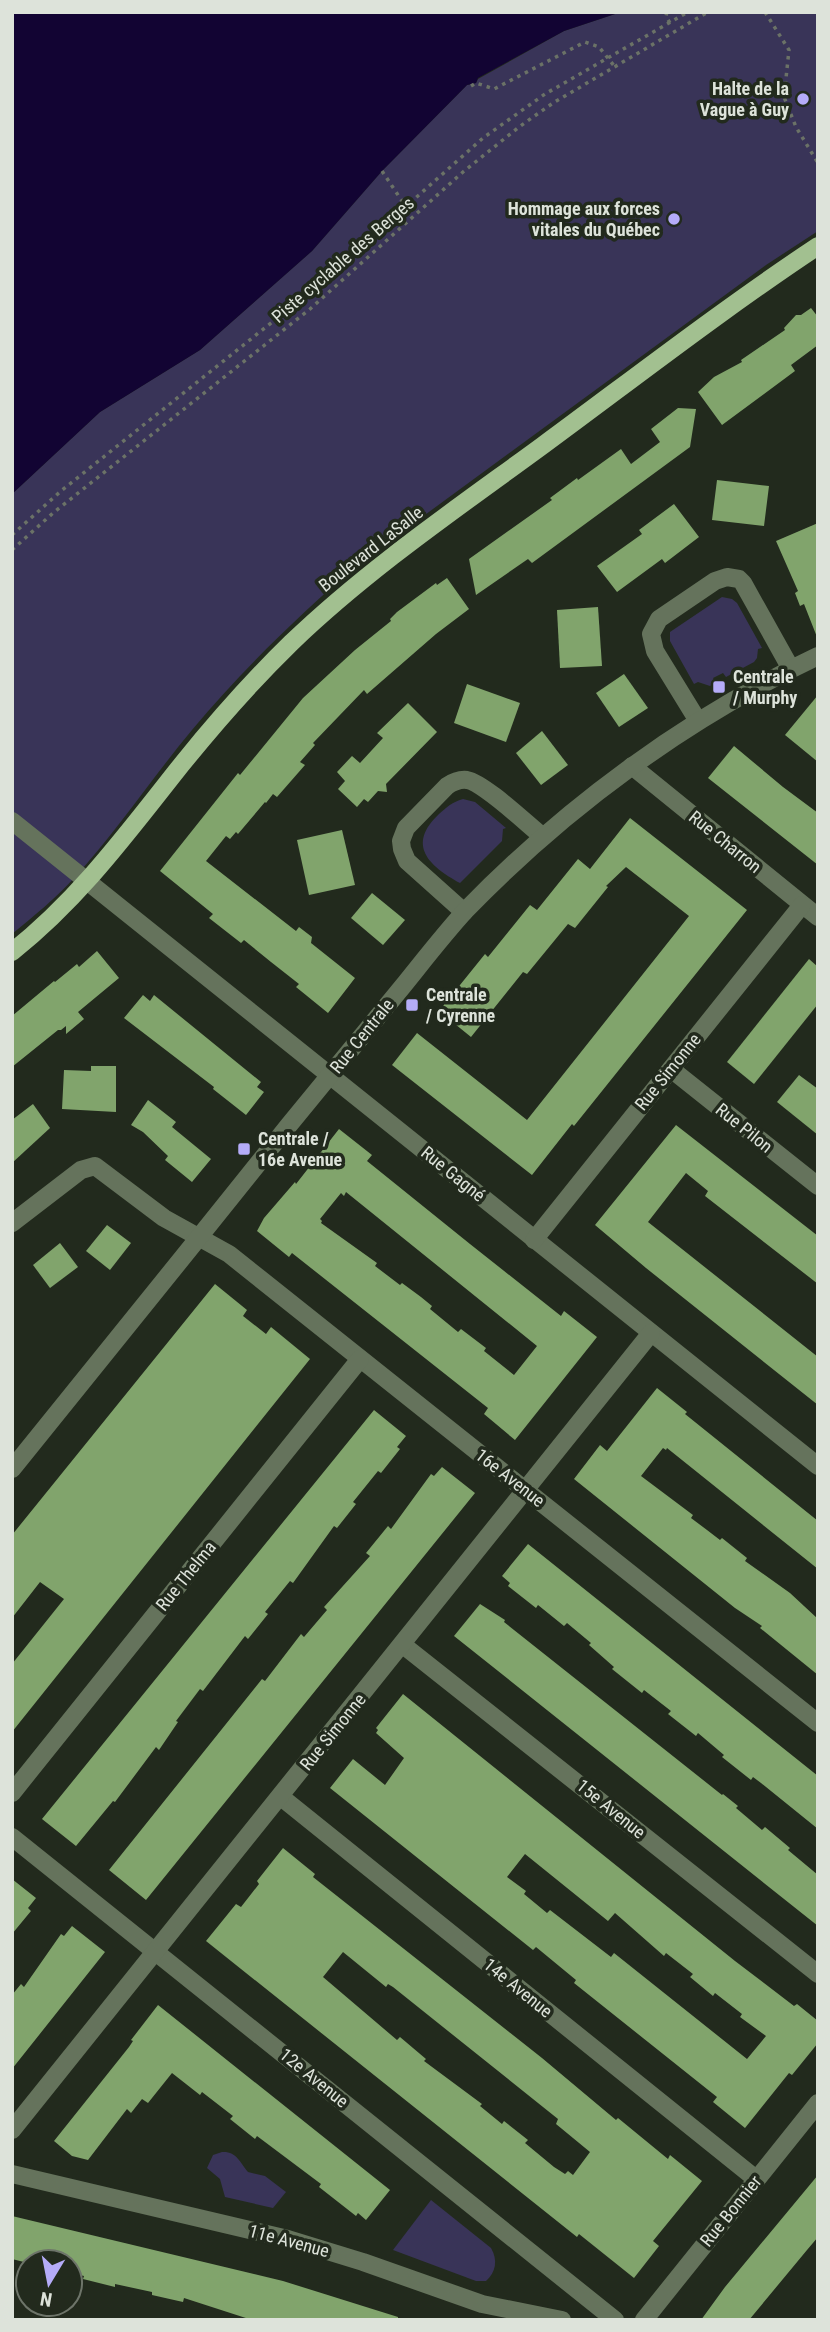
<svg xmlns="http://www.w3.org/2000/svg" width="830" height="2332" viewBox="0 0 830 2332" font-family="'Roboto Condensed',sans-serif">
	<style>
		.green { fill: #393458 }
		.water { fill: #120433 }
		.building { fill: #81a46c; fill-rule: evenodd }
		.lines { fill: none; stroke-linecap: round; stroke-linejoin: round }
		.path { stroke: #6b7267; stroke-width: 3.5; stroke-dasharray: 3.5 5; stroke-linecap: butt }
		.minor { stroke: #65735c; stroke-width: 18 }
		.major { stroke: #a2c090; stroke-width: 18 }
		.poi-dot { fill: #b5acf8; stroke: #222a1d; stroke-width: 2.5 }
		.labels { text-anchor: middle; stroke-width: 7; stroke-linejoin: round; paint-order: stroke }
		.poi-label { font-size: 18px; font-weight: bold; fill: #dde3da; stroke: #222a1d; text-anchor: start }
		.street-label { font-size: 18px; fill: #dde3da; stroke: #222a1d }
	</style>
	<rect width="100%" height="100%" fill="#222a1d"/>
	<g class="green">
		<path d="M621,12H818V231L766,265L362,561C301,613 244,668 192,730C152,778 117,831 75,877C56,898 34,916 12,934V494L100,412L200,350L312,251L382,171L467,85L476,83L478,79L564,31Z"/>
		<polygon points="722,597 732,599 737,603 762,648 758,649 757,658 754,662 726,677 723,673 713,678 716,683 710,686 698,682 694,684 670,641 670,632"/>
		<path d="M463,799L475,802L506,828L503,829L502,841L460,883C429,866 406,845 439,814C447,807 452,802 463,799Z"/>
		<path d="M222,2152C236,2151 240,2162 248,2172L265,2176L286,2192L273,2208L225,2197L220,2179L207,2168L213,2155Z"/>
		<path d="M431,2200L491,2248C498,2260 496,2272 486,2281H476L393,2250Z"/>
	</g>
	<polygon class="water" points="12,12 621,12 564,31 478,78 476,83 467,85 382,171 312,251 200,350 100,412 12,494"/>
	<g class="building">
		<polygon points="811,308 818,317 818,345 791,365 795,371 722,425 698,392 714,377 742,362 741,360 785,330 784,328 796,315 801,315"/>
		<polygon points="678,408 696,409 690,447 532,563 528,559 476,595 469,559 552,500 550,498 577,478 578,480 621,449 631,464 660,442 651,429"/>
		<polygon points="717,480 769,486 764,526 712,520"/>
		<polygon points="674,504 699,537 665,563 662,559 617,592 597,566 642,534 639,530"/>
		<polygon points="818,523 818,637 817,637 804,604 800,606 795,593 798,591 776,541"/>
		<polygon points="447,578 469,609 436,634 367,694 364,690 313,743 315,745 300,762 305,765 277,797 273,794 266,803 265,802 238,834 236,832 230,839 226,836 206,861 296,931 299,927 312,937 311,943 355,978 328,1013 296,987 299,984 271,962 244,940 241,943 209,918 213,914 160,871 238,773 240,775 303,698 355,650 391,621 390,619 397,612 436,583 437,585"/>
		<polygon points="598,607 602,666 560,668 557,610"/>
		<polygon points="624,674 648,708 619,727 596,693"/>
		<polygon points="467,684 520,703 506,742 454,723"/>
		<polygon points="818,695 818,762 785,735"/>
		<polygon points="408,703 437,732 386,784 387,792 378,791 368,802 364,799 357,807 338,789 345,781 337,772 352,756 360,763 383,738 377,733"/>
		<polygon points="542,731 568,765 541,785 516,753"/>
		<polygon points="734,746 783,787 818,813 818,865 708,778"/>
		<polygon points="630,818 747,910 574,1126 572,1124 532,1175 392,1065 417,1033 527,1120 689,916 626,867 606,886 608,887 575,928 568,924 527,974 523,972 471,1037 439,1011 485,954 488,957 530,905 537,910 578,859 590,869"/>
		<polygon points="342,830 355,885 309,895 297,840"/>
		<polygon points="372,893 405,920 383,945 351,918"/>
		<polygon points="97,951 119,978 78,1012 84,1019 66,1034 66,1026 61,1030 58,1030 12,1067 12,1016 54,981 55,982 77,964 79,967"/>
		<polygon points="809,959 818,967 818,1004 754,1084 727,1062"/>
		<polygon points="143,995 150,1001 154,995 261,1082 257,1087 264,1092 246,1115 213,1089 214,1087 124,1018"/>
		<polygon points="91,1066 116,1066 116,1112 62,1109 64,1070 91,1071"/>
		<polygon points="799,1075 818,1089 818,1135 777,1102"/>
		<polygon points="148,1100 176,1122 172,1127 211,1159 192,1182 165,1160 168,1156 143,1132 131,1125"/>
		<polygon points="33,1104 50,1128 12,1163 12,1120"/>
		<polygon points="676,1125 818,1236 818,1284 705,1196 708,1191 686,1173 648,1222 818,1357 818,1405 646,1268 595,1225"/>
		<path d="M339,1129L372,1155L367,1161L470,1244L561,1316L564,1311L597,1337L515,1440L484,1414L488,1408L292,1253L289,1257L257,1231L264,1218L295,1182L296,1184ZM346,1192L537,1346L514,1375L484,1351L486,1348L461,1329L458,1332L430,1309L432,1306L421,1297L402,1283L400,1285L375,1266L377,1263L321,1223L322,1221L320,1219L341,1193L344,1196Z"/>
		<polygon points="107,1225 131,1243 110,1270 86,1251"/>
		<polygon points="60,1243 78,1267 50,1288 33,1265"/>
		<polygon points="215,1284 247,1310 243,1316 266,1334 271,1327 310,1359 12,1732 12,1664 64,1599 40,1582 12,1618 12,1535"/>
		<polygon points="657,1388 687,1412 685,1414 818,1521 818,1569 667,1448 666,1450 663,1448 641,1476 693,1515 691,1518 707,1530 720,1540 722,1538 747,1558 745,1561 790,1593 818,1619 818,1675 760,1628 762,1626 735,1608 574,1479 600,1445 607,1451"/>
		<polygon points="374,1410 406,1436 397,1447 400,1449 381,1473 378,1471 353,1502 356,1504 337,1528 334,1526 293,1583 290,1581 265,1612 268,1614 248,1639 245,1636 203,1691 200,1689 176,1721 178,1722 159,1750 156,1747 115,1802 113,1801 76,1846 42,1819"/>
		<polygon points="442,1467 475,1493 146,1900 109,1870 262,1679 265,1681 301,1634 304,1637 327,1610 324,1607 370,1556 366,1553 388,1526 391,1529 431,1474 434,1476"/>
		<polygon points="528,1544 818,1776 818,1829 761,1783 753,1777 751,1780 722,1757 724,1755 698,1733 696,1736 668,1714 671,1711 644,1690 642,1693 612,1669 614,1667 589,1645 591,1643 567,1623 564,1626 538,1605 536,1608 508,1586 510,1583 502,1576"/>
		<polygon points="480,1604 505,1620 504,1622 722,1795 723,1794 738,1806 736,1808 762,1830 765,1827 790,1848 788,1850 818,1875 818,1926 454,1636"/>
		<path d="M403,1694L735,1961L794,2006L797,2004L818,2021V2043L792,2075L789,2073L745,2128L713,2102L717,2097L574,1983L576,1980L536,1947L533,1950L330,1788L353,1759L385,1785L404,1758L376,1733L378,1730L376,1728ZM525,1854L608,1921L615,1913L664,1956L666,1953L693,1974L690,1977L713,1996L715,1993L742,2014L740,2017L766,2036L747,2059L614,1953L611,1957L550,1910L547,1913L524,1894L526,1891L507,1877Z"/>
		<path d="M283,1848L315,1874L313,1877L542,2058L616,2120L618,2118L668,2159L670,2155L702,2181L653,2241L659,2246L634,2278L579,2234L577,2237L206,1941L236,1904L241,1907L259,1884L257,1881ZM343,1952L386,1987L388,1984L393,1987L558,2119L556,2124L590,2152L573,2175L568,2171L565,2174L554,2167L525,2143L528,2140L504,2121L502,2124L480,2106L482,2104L424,2061L426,2059L400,2037L397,2040L323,1977Z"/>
		<polygon points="12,1879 36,1898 28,1908 31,1911 12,1934"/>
		<polygon points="72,1926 105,1952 12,2069 12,1995 21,1984 24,1987 61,1934 64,1936"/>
		<polygon points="158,2005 390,2190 366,2220 358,2213 356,2216 319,2187 321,2184 257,2136 255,2139 230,2119 233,2116 202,2092 200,2095 172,2073 148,2103 142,2099 131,2113 127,2109 88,2160 72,2156 54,2141 129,2047 133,2041 131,2040"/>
		<polygon points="818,2175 818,2237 807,2250 749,2320 701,2320 725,2287"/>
		<polygon points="12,2216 283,2281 398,2317 398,2320 252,2320 184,2298 183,2302 152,2295 152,2292 115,2284 115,2287 83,2279 84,2276 71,2273 74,2262 24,2262 12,2259"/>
	</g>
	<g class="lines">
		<g class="path">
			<polyline points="667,12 666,16 670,23"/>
			<polyline points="765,12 789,50 784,97 796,127 818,163"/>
			<polyline points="471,86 476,83 494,89 585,42 599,47 615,67"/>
			<polyline points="382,171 406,207"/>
			<polyline points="12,535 61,491 311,291 483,138 545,94 688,12"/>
			<polyline points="12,550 53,513 310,309 463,172 519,127 553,103 708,12"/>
		</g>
		<g class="minor">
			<polyline points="698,721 655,651 651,634 659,619 715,581 727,577 739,579 743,583 791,669"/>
			<polyline points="632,766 818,917"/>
			<polyline points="12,821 818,1466"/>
			<path d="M464,912L407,861L402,849L401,841L406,828L447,786C453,782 459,779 467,780C484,783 527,824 542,836"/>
			<polyline points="671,1069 818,1186"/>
			<polyline points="12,1223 81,1170 95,1166 164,1218 229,1254 818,1723"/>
			<polyline points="534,1240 802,905"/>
			<path d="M12,1469C104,1355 197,1240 289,1125C327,1079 365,1032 403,986C424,960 444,934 466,910C567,806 687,718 818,656"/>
			<polyline points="403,1645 818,1974"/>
			<polyline points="12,1793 360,1359"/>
			<polyline points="281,1797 756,2179"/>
			<polyline points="12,1837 615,2320"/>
			<polyline points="12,2130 651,1333"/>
			<polyline points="12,2174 288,2239 363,2262 482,2304 562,2320"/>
			<polyline points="644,2320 818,2103"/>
		</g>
		<path class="major" d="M12,952C80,898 128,832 182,764C216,722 252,681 291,643C368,569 456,509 542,446C633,379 723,309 818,246"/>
	</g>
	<g class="poi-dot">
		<circle cx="803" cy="99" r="7"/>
		<circle cx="674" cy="219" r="7"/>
		<rect x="712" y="680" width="14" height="14" rx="3.5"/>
		<rect x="405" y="998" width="14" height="14" rx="3.5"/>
		<rect x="237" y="1142" width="14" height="14" rx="3.5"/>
	</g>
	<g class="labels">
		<g class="poi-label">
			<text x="789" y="95" text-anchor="end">Halte de la<tspan x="789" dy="21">Vague à Guy</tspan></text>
			<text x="660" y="215" text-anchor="end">Hommage aux forces<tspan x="660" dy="21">vitales du Québec</tspan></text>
			<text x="733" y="683">Centrale<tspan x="733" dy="21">/ Murphy</tspan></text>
			<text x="426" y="1001">Centrale<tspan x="426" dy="21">/ Cyrenne</tspan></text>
			<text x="258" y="1145">Centrale /<tspan x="258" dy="21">16e Avenue</tspan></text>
		</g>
		<g class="street-label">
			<text transform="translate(343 260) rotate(-41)" y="6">Piste cyclable des Berges</text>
			<text transform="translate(371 549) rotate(-38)" y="6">Boulevard LaSalle</text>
			<text transform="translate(725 842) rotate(39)" y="6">Rue Charron</text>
			<text transform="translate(362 1036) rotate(-51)" y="6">Rue Centrale</text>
			<text transform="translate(668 1072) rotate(-51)" y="6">Rue Simonne</text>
			<text transform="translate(744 1128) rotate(39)" y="6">Rue Pilon</text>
			<text transform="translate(453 1174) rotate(39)" y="6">Rue Gagné</text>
			<text transform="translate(510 1478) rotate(38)" y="6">16e Avenue</text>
			<text transform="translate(186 1576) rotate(-51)" y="6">Rue Thelma</text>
			<text transform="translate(333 1732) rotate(-51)" y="6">Rue Simonne</text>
			<text transform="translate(611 1809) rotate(39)" y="6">15e Avenue</text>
			<text transform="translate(518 1988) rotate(39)" y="6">14e Avenue</text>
			<text transform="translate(314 2078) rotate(39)" y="6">12e Avenue</text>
			<text transform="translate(731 2211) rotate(-51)" y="6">Rue Bonnier</text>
			<text transform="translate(289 2241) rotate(15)" y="6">11e Avenue</text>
		</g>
	</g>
	<rect width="830" height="2332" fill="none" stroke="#dde3da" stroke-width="28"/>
	<g transform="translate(49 2283) rotate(190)"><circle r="33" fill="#222a1d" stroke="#6d7469" stroke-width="2"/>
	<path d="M0-5L12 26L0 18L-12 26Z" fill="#b5acf8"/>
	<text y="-10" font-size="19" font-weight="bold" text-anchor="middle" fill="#dde3da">N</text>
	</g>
</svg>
